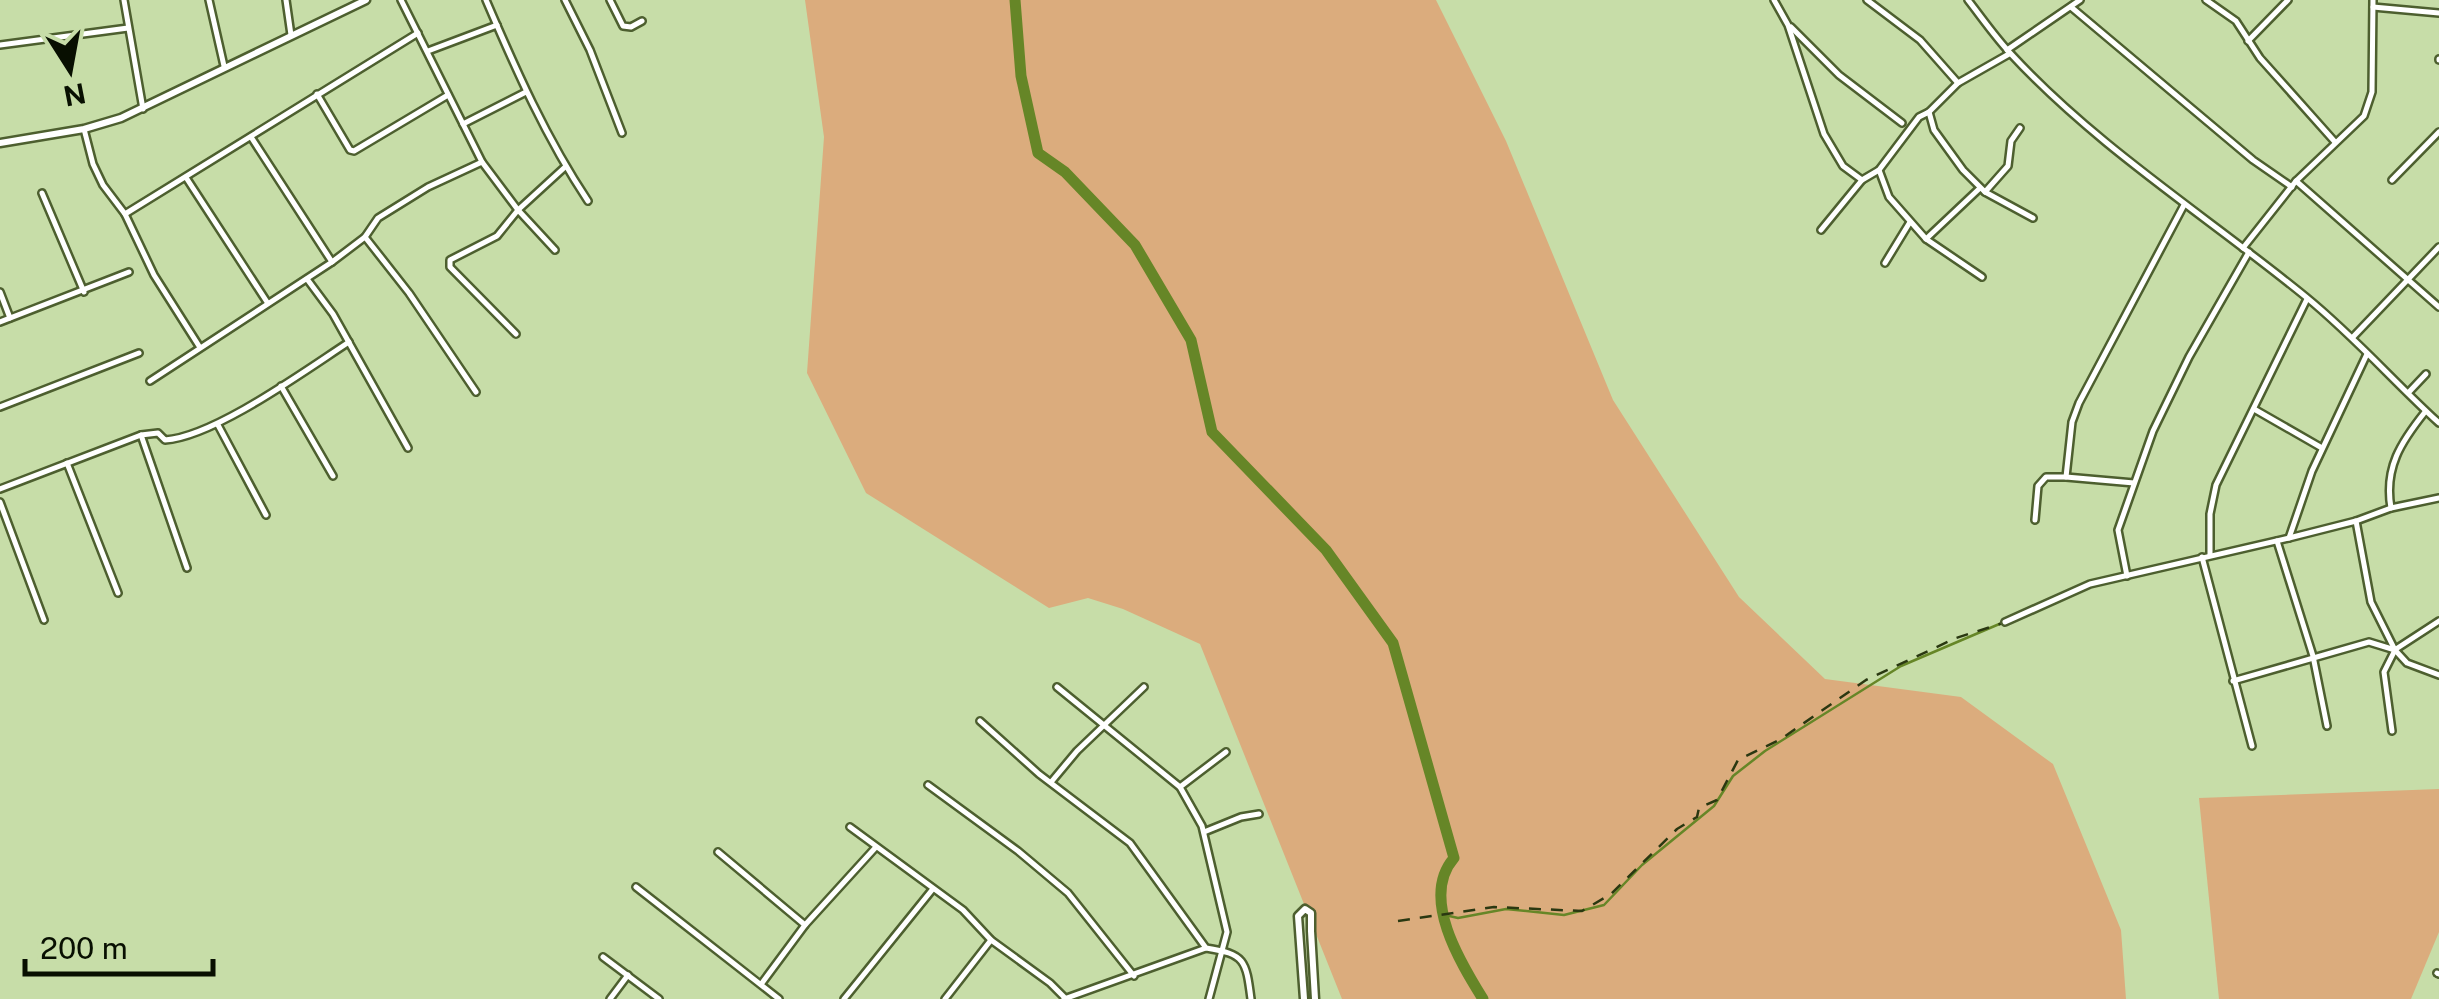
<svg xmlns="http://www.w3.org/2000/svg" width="2439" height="999" viewBox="0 0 2439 999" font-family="'Public Sans',sans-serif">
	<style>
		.green { fill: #dbac7d }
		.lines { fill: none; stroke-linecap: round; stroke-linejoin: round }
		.stream { stroke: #668627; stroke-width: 2.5 }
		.river { stroke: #668627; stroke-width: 11 }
		.ferry { stroke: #2a3811; stroke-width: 2.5; stroke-dasharray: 12 10; stroke-linecap: butt }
		.minor-casing { stroke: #4d5f2f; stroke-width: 10 }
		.tertiary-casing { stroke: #4d5f2f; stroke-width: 11 }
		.minor { stroke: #fff; stroke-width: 5 }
		.tertiary { stroke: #fff; stroke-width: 6 }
	</style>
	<rect width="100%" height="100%" fill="#c7dda8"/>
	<g class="green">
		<polygon points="805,0 1436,0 1506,141 1613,400 1739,597 1825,679 1961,697 2053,764 2121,930 2126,999 1342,999 1200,644 1123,609 1088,598 1049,608 866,493 807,373 824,137"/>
		<polygon points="2439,789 2439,932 2411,999 2219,999 2199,798"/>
	</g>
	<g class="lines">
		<polyline class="stream" points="1445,915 1458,918 1506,909 1564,915 1604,905 1642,865 1714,806 1733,776 1765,751 1901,666 2004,622"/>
		<path class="river" d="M1015,0L1021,76L1038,153L1065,172L1135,245L1191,340L1212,432L1326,550L1393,643L1454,858C1420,897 1460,962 1483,999"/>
		<polyline class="ferry" points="1398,921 1494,907 1582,911 1611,894 1677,829 1697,817 1699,808 1717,800 1738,760 1781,739 1866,680 1956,638 2003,623"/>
		<defs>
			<g id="minor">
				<polyline points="124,0 143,109"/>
				<polyline points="209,0 224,66"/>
				<polyline points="286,0 291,35"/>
				<polyline points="401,0 482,162 518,210 555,250"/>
				<path d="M486,0C516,70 546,138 588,201"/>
				<polyline points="565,0 590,50 622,133"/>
				<polyline points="610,0 623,26 631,27 642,21"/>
				<polyline points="1774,0 1788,25 1824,134 1843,166 1862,180 1821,230"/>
				<polyline points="1867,0 1920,40 1958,83"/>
				<path d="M1968,0C1982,18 1995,37 2011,54C2097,147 2208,217 2306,297C2354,336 2394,382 2439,423"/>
				<polyline points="2206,0 2236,21 2260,58 2335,142"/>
				<polyline points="2071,7 2253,160 2292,187"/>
				<polyline points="2373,7 2439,13"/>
				<polyline points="1791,27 1839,75 1902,123"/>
				<polyline points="2248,41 2288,0"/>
				<polyline points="0,45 128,28"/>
				<polyline points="2007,50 2080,0"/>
				<polyline points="428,51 497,25"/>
				<polyline points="2439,59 2439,60"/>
				<polyline points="317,94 350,150 354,151 448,95"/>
				<polyline points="1929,112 1934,130 1963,170 1985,192 2008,166 2011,141 2020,128"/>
				<polyline points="463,124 526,92"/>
				<polyline points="84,129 93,164 103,185 125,214 154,275 199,346"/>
				<polyline points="251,137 332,262"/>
				<polyline points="1879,170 1889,197 1926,239 1980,188"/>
				<polyline points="187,179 267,302"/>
				<polyline points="1862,180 1879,170 1919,117 1929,112 1958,83 2009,54"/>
				<polyline points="2392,180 2439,132"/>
				<polyline points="2296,181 2439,307"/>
				<polyline points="1985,192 2033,218"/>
				<polyline points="42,193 84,292"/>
				<polyline points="125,214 418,33"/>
				<polyline points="365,237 409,293 476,392"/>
				<polyline points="1926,239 1982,277"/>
				<polyline points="2243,248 2296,181 2364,116 2372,92 2373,0"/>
				<polyline points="1885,263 1910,222"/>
				<polyline points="307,279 333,314 408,448"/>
				<polyline points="0,292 10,318"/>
				<polyline points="0,322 129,272"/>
				<polyline points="516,334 450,267 450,260 497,236 518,210 565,167"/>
				<polyline points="2353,337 2439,247"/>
				<polyline points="150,381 332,262 365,237 378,218 428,187 482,162"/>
				<polyline points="281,386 333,476"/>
				<polyline points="2409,392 2426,374"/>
				<polyline points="0,407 139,353"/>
				<polyline points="2254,409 2322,448"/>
				<polyline points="218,425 266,515"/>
				<polyline points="141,435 187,568"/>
				<polyline points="67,463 118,593"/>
				<polyline points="2134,483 2066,477 2072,422 2079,403 2184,205"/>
				<path d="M0,489L141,435L158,433L165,440C214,437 306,370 349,342"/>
				<polyline points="0,502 44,620"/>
				<path d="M2391,508C2384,468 2401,442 2425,412"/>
				<polyline points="2035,520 2038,486 2046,477 2066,477"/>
				<polyline points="2356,521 2371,602 2395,650 2384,672 2392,731"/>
				<polyline points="2289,538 2312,471 2367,354"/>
				<polyline points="2277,541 2313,656 2327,726"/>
				<polyline points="2210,555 2210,514 2216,485 2307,299"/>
				<polyline points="2202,557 2252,746"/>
				<polyline points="2127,576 2118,530 2153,431 2189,357 2249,252"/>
				<polyline points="2005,622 2090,584 2289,538 2356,521 2391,508 2439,498"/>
				<polyline points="2396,649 2439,621"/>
				<polyline points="2233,681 2369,642 2395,650 2407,663 2439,675"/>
				<polyline points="1057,687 1180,787 1202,826 1227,932 1209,999"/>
				<path d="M980,721L1039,774L1130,843L1206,948C1245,954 1246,960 1251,999"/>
				<polyline points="1052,781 1077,751 1144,687"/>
				<polyline points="928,785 1018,851 1068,893 1134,976"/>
				<polyline points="1180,787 1226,752"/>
				<polyline points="850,827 963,910 991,940 1050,983 1066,999"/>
				<polyline points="1204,832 1241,817 1259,814"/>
				<polyline points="718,852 805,925"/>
				<polyline points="636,887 779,999"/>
				<polyline points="603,957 659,999"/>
				<polyline points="2437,973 2439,974"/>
				<polyline points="762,983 805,925 876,847"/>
				<polyline points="610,999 628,975"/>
				<polyline points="844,999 932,890"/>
				<polyline points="945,999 991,940"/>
				<polyline points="1064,999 1206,948"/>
			</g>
			<g id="tertiary">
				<polyline points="0,143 84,129 121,118 366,0"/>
				<polyline points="1304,999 1298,916 1305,909 1311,913 1311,931 1315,999"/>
			</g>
		</defs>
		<use href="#minor" class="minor-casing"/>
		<use href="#tertiary" class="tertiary-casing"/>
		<use href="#minor" class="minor"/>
		<use href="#tertiary" class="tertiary"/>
	</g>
	<g transform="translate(70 70) rotate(169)" stroke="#c7dda8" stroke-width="8" paint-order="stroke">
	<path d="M0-8L18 38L0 25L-18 38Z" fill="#080f01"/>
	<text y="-15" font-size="28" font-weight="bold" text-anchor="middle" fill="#080f01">N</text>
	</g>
	<path d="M25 959v15h188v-15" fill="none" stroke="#080f01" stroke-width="5"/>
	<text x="40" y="959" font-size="30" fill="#080f01" stroke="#c7dda8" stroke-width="8" paint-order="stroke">200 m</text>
</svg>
